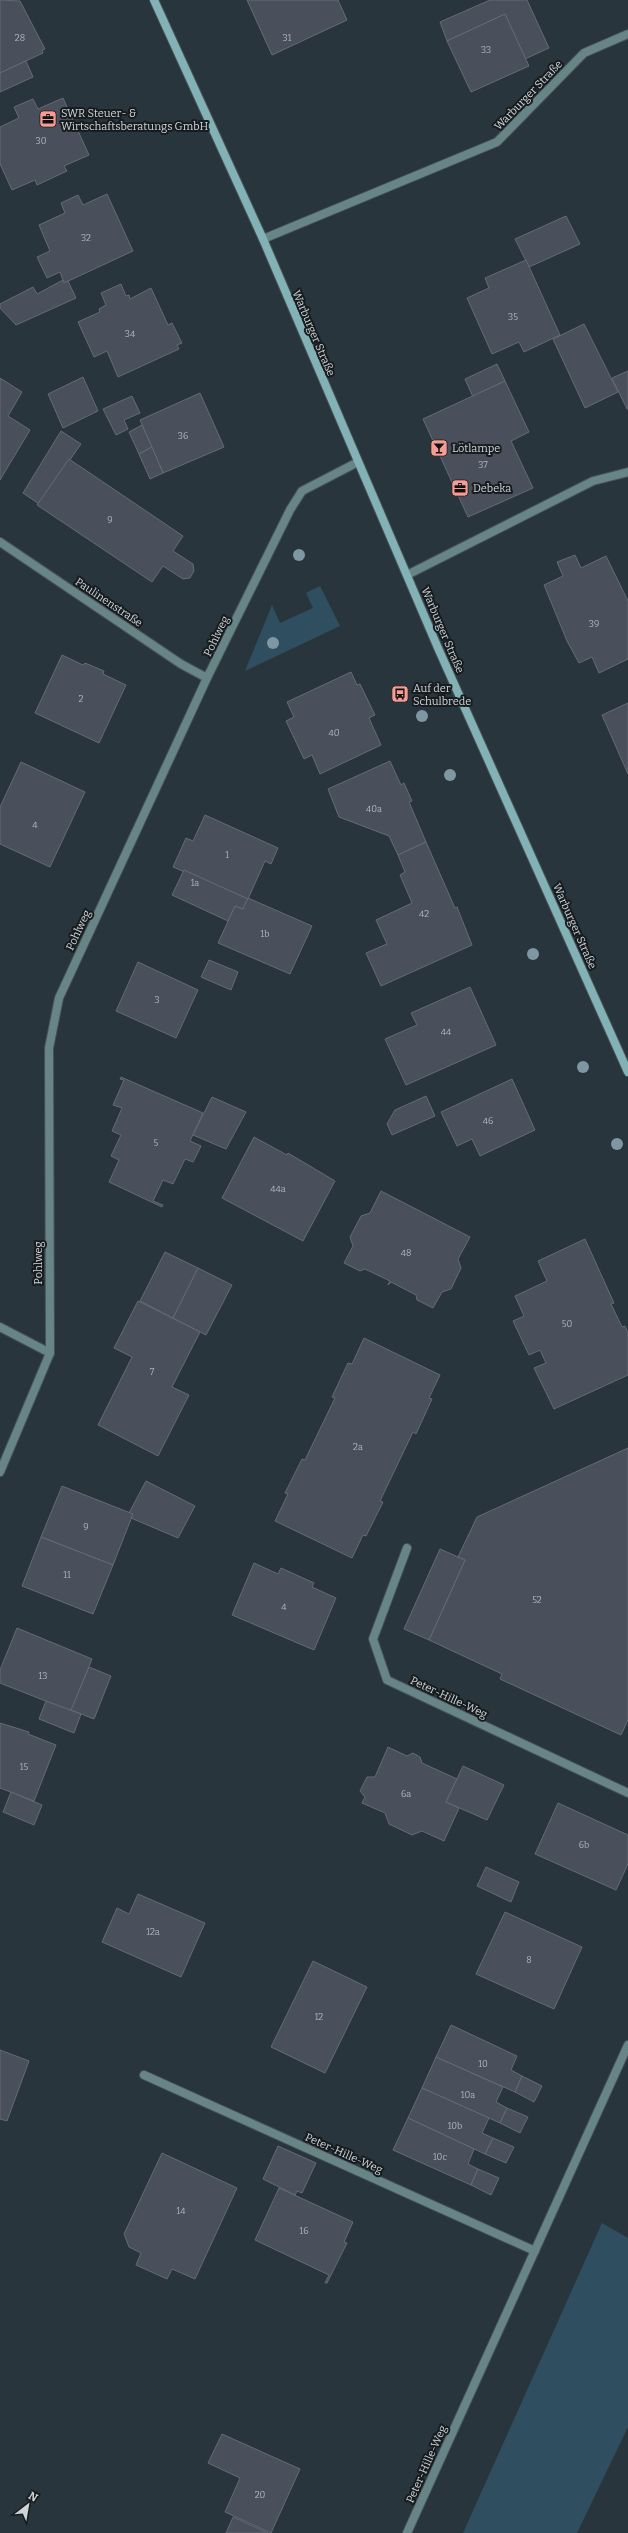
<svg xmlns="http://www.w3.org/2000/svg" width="628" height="2533" viewBox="0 0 628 2533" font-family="Bitter,serif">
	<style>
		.green { fill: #2f4f60 }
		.building { fill: #4a505b; stroke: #646a76 }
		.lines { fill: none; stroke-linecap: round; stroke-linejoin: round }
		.service-casing { stroke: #475258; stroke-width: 10 }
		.minor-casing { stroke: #475258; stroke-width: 10 }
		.secondary-casing { stroke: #475258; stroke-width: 10 }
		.service { stroke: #678586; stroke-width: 8 }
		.minor { stroke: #678586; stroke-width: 8 }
		.secondary { stroke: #82b2b5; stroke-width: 8 }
		.tree { fill: #7f96a3 }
		.labels { text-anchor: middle; stroke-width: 4; stroke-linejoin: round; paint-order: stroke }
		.number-label { font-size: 9px; fill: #adb4ba }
		.street-label { font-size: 11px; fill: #ced5d9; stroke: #171c1f }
		.poi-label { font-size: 11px; fill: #ced5d9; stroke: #171c1f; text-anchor: start }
	</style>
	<rect width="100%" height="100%" fill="#29353c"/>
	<g class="green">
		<polygon points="320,586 340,626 245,671 272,605 280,623 313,608 306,593"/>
		<polygon points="602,2223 628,2238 628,2427 577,2533 463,2533"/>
	</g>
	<g class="building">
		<polygon points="0,0 20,1 45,49 42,50 43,53 0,73"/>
		<polygon points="247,0 338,0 347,20 272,55"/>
		<polygon points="490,0 527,0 549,48 525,59 505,14 447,41 440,22"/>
		<polygon points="505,14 529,66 471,92 447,41"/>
		<polygon points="26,61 33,77 0,92 0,73"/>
		<polygon points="63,98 89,155 64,166 67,171 37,185 35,180 12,190 0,164 0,127 19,118 14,107 33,99 38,109"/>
		<polygon points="107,194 133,251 64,283 60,272 47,278 37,257 50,251 39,225 65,213 61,203 78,195 83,205"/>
		<polygon points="566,216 580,244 529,267 515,239"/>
		<polygon points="526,260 560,335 524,352 519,342 492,354 467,298 489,288 485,278"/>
		<polygon points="63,280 64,283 68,281 76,298 16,325 0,308 0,304 33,287 37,294"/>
		<polygon points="121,284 126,296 129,295 130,299 151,288 168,325 172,323 182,343 177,345 179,349 118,377 107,351 94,357 78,322 100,312 99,309 106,305 101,293"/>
		<polygon points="584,324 618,392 585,408 553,339"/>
		<polygon points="497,364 505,381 473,397 465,379"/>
		<polygon points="628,371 628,409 627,409 612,378"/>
		<polygon points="83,377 98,411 63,428 48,394"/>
		<polygon points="0,378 22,392 8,416 30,430 0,480"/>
		<polygon points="505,381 529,432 511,441 533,488 468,517 423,419"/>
		<polygon points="200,393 224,447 163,473 140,420"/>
		<polygon points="132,396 140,413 124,420 128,429 116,435 103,409"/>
		<polygon points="142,425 152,447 139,454 129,432"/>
		<polygon points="61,431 81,444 39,504 23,493"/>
		<polygon points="152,447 163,473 150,479 139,454"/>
		<polygon points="69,459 183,536 173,551 193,564 194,571 190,578 183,579 163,566 152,582 37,505"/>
		<polygon points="575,555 581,568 606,556 628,601 628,659 599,673 592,657 579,663 567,641 544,585 563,576 557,562"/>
		<polygon points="62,655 83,665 85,663 104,671 103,674 126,685 99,743 35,713"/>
		<polygon points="351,672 357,685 360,684 375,715 369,718 381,745 320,774 312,755 304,759 286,721 294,717 287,702"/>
		<polygon points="628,703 628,774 602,715"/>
		<polygon points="390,761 401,785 404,783 412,801 409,802 426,842 398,855 389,836 339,817 328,789"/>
		<polygon points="21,762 85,792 50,867 0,844 0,807"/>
		<polygon points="205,815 278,848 271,864 265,861 248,899 173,867 186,838 193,841"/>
		<polygon points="426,842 455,908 457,907 472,945 381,986 366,953 387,944 376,920 412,903 400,875 405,872 398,855"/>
		<polygon points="184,870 248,899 243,909 235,906 228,921 172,895"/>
		<polygon points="248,898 312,926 290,974 218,943 235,906 243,909"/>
		<polygon points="209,960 238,972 231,990 201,977"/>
		<polygon points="138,962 198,990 176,1038 116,1011"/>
		<polygon points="470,987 496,1045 406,1085 385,1039 417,1025 411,1013"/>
		<polygon points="121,1077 203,1113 190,1141 201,1146 193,1162 185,1159 173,1184 163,1180 153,1201 163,1205 162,1207 109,1182 119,1160 111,1156 121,1135 112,1131 122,1108 113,1105 124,1080 120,1079"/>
		<polygon points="512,1079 535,1130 480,1156 472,1139 457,1146 441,1112"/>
		<polygon points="426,1096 435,1116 392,1135 387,1124 395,1110"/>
		<polygon points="212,1097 246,1112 226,1149 193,1135"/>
		<polygon points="254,1137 287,1155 288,1153 335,1181 303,1241 222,1198"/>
		<polygon points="381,1191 470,1237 458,1259 461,1268 451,1289 442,1292 433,1308 417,1300 416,1295 391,1282 388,1285 390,1281 365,1269 360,1271 344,1263 353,1246 350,1237 361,1216 370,1213"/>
		<polygon points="585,1239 614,1303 611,1304 622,1327 625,1326 628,1333 628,1375 554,1409 534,1368 546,1363 540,1350 529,1355 513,1321 524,1316 515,1296 547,1281 538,1261"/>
		<polygon points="165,1252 198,1268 173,1318 140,1301"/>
		<polygon points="198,1268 232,1285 206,1335 173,1318"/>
		<polygon points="138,1301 200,1332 172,1387 189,1395 158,1456 98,1425 132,1357 114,1348"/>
		<polygon points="364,1338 440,1375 429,1398 432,1399 416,1434 413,1432 380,1501 383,1502 366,1536 363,1535 352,1558 275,1521 288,1494 285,1493 302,1459 305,1460 335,1398 332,1397 348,1363 352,1364"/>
		<polygon points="628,1448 628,1720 621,1735 500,1679 502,1674 429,1640 465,1560 458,1557 477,1517"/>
		<polygon points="146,1481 195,1506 178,1538 131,1518 133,1514 129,1513"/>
		<polygon points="62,1486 133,1514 113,1565 41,1537"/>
		<polygon points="41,1537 113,1565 93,1614 22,1586"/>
		<polygon points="440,1549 465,1560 429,1640 404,1629"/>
		<polygon points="254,1563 278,1574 281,1568 314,1583 312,1587 336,1598 314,1650 232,1615"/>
		<polygon points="17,1628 92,1659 71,1711 0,1683 0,1670"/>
		<polygon points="89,1667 111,1676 94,1719 71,1710"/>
		<polygon points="46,1701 81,1714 74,1733 39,1719"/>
		<polygon points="0,1723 29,1732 28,1734 56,1745 34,1801 0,1788"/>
		<polygon points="388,1747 407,1756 413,1753 420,1757 422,1763 457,1779 446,1802 459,1808 444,1841 422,1831 412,1835 389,1824 385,1813 362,1803 365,1797 360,1791 367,1777 375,1777"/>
		<polygon points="463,1766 504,1785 487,1820 446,1802"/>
		<polygon points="11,1792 42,1805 34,1825 3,1812"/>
		<polygon points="558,1803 628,1835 628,1864 616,1890 535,1854"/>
		<polygon points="486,1867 519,1882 511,1902 477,1886"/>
		<polygon points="138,1894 205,1923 181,1977 102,1942 117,1908 129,1914"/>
		<polygon points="505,1912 582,1947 554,2009 476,1974"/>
		<polygon points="313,1961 367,1987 325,2073 271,2047"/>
		<polygon points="451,2025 517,2056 511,2070 522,2076 515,2092 436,2057"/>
		<polygon points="0,2050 29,2061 7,2121 0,2119"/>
		<polygon points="436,2057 503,2087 496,2102 507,2108 500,2123 422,2088"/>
		<polygon points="522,2076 542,2086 534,2102 515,2092"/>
		<polygon points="422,2088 489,2118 482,2133 493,2138 485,2154 408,2118"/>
		<polygon points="507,2108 528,2117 520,2133 500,2123"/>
		<polygon points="408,2118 474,2149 468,2164 478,2169 471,2185 393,2150"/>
		<polygon points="493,2138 514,2147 506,2163 485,2154"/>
		<polygon points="278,2146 316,2163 302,2193 297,2191 295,2195 263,2179"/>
		<polygon points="162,2153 237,2188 195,2279 172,2269 167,2279 136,2265 141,2253 129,2247 124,2234"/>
		<polygon points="478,2169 499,2178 491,2195 471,2185"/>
		<polygon points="279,2188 353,2222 344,2242 347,2243 327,2283 325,2283 329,2275 255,2240"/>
		<polygon points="222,2434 300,2469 271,2533 225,2512 240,2478 208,2463"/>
		<polygon points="233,2517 268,2533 226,2533"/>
	</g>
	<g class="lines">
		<defs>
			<polyline id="service" points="263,239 497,142 584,53 628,34"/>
			<g id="minor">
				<polyline points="0,542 181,664 207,678"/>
				<polyline points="407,575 593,481 628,472"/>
				<polyline points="0,1327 50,1353"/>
				<polyline points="0,1472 50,1353 49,1048 59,998 207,678 290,510 302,491 358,462"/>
				<polyline points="407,1548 373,1639 387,1680 628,1793"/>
				<polyline points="144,2075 535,2251"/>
				<polyline points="407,2533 628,2045"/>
			</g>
			<polyline id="secondary" points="154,0 263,239 438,648 628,1072"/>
		</defs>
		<use href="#service" class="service-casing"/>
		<use href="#minor" class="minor-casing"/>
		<use href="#secondary" class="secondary-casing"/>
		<use href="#service" class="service"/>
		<use href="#minor" class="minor"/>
		<use href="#secondary" class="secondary"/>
	</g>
	<g class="tree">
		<circle cx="299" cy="555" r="6"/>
		<circle cx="273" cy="643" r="6"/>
		<circle cx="422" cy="716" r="6"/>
		<circle cx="450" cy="775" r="6"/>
		<circle cx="533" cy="954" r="6"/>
		<circle cx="583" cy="1067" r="6"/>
		<circle cx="617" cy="1144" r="6"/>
	</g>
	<defs>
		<symbol id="office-square" viewBox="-11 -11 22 22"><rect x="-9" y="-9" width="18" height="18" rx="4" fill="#f59c94" stroke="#171c1f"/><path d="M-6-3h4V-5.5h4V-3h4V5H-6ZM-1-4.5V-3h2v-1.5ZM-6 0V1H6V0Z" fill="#111"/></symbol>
		<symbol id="bar-square" viewBox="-11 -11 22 22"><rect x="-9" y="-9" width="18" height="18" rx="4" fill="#f59c94" stroke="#171c1f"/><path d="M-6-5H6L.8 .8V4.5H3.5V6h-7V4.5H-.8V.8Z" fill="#111"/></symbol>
		<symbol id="bus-square" viewBox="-11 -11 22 22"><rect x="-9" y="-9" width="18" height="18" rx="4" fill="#f59c94" stroke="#171c1f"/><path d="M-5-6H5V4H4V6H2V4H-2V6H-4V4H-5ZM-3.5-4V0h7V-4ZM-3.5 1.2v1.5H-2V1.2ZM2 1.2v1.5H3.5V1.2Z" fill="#111"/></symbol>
	</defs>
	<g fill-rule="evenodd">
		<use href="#office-square" x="38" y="109" width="20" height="20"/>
		<use href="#bar-square" x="429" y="438" width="20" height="20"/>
		<use href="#office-square" x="450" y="478" width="20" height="20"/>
		<use href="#bus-square" x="390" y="684" width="20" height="20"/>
	</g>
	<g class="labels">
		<g class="number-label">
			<text x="20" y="41">28</text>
			<text x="287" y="41">31</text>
			<text x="486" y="53">33</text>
			<text x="41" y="144">30</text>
			<text x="86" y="241">32</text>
			<text x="513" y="320">35</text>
			<text x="130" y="337">34</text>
			<text x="183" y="439">36</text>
			<text x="483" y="468">37</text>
			<text x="110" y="523">9</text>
			<text x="594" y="627">39</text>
			<text x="81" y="702">2</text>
			<text x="334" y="736">40</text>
			<text x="374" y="812">40a</text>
			<text x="35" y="828">4</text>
			<text x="227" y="858">1</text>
			<text x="195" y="886">1a</text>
			<text x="424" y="917">42</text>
			<text x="265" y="937">1b</text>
			<text x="157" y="1003">3</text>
			<text x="446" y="1035">44</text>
			<text x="488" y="1124">46</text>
			<text x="156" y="1146">5</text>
			<text x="278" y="1192">44a</text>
			<text x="406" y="1256">48</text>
			<text x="567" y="1327">50</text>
			<text x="152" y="1375">7</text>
			<text x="358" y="1450">2a</text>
			<text x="86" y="1530">9</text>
			<text x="67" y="1578">11</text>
			<text x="537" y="1603">52</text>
			<text x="284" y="1610">4</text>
			<text x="43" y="1679">13</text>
			<text x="24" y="1770">15</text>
			<text x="406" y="1797">6a</text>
			<text x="584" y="1848">6b</text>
			<text x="153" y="1935">12a</text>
			<text x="529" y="1963">8</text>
			<text x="319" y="2020">12</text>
			<text x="483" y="2067">10</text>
			<text x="468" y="2098">10a</text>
			<text x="455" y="2129">10b</text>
			<text x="440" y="2160">10c</text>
			<text x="181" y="2214">14</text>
			<text x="304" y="2234">16</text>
			<text x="260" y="2498">20</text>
		</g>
		<g class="street-label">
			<text transform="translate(528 95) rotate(-46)" y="4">Warburger Straße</text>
			<text transform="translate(314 333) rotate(67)" y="4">Warburger Straße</text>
			<text transform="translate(109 602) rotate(34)" y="4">Paulinenstraße</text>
			<text transform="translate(443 630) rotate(67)" y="4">Warburger Straße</text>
			<text transform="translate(216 636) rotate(-64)" y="4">Pohlweg</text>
			<text transform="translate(575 926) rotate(66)" y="4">Warburger Straße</text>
			<text transform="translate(78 930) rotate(-65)" y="4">Pohlweg</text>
			<text transform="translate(38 1263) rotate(-90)" y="4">Pohlweg</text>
			<text transform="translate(449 1697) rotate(25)" y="4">Peter-Hille-Weg</text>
			<text transform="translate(344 2153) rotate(24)" y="4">Peter-Hille-Weg</text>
			<text transform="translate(426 2464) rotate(-66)" y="4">Peter-Hille-Weg</text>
		</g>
		<g class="poi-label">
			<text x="61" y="117">SWR Steuer- &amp;<tspan x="61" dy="13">Wirtschaftsberatungs GmbH</tspan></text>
			<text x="452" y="452">Lötlampe</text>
			<text x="473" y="492">Debeka</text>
			<text x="413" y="692">Auf der<tspan x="413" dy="13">Schulbrede</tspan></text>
		</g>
	</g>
	<g transform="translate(28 2505) rotate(31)" stroke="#171c1f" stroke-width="3" paint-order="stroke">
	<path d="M0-3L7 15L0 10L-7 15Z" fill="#ced5d9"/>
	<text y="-6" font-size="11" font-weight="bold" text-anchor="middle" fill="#ced5d9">N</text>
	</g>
</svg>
